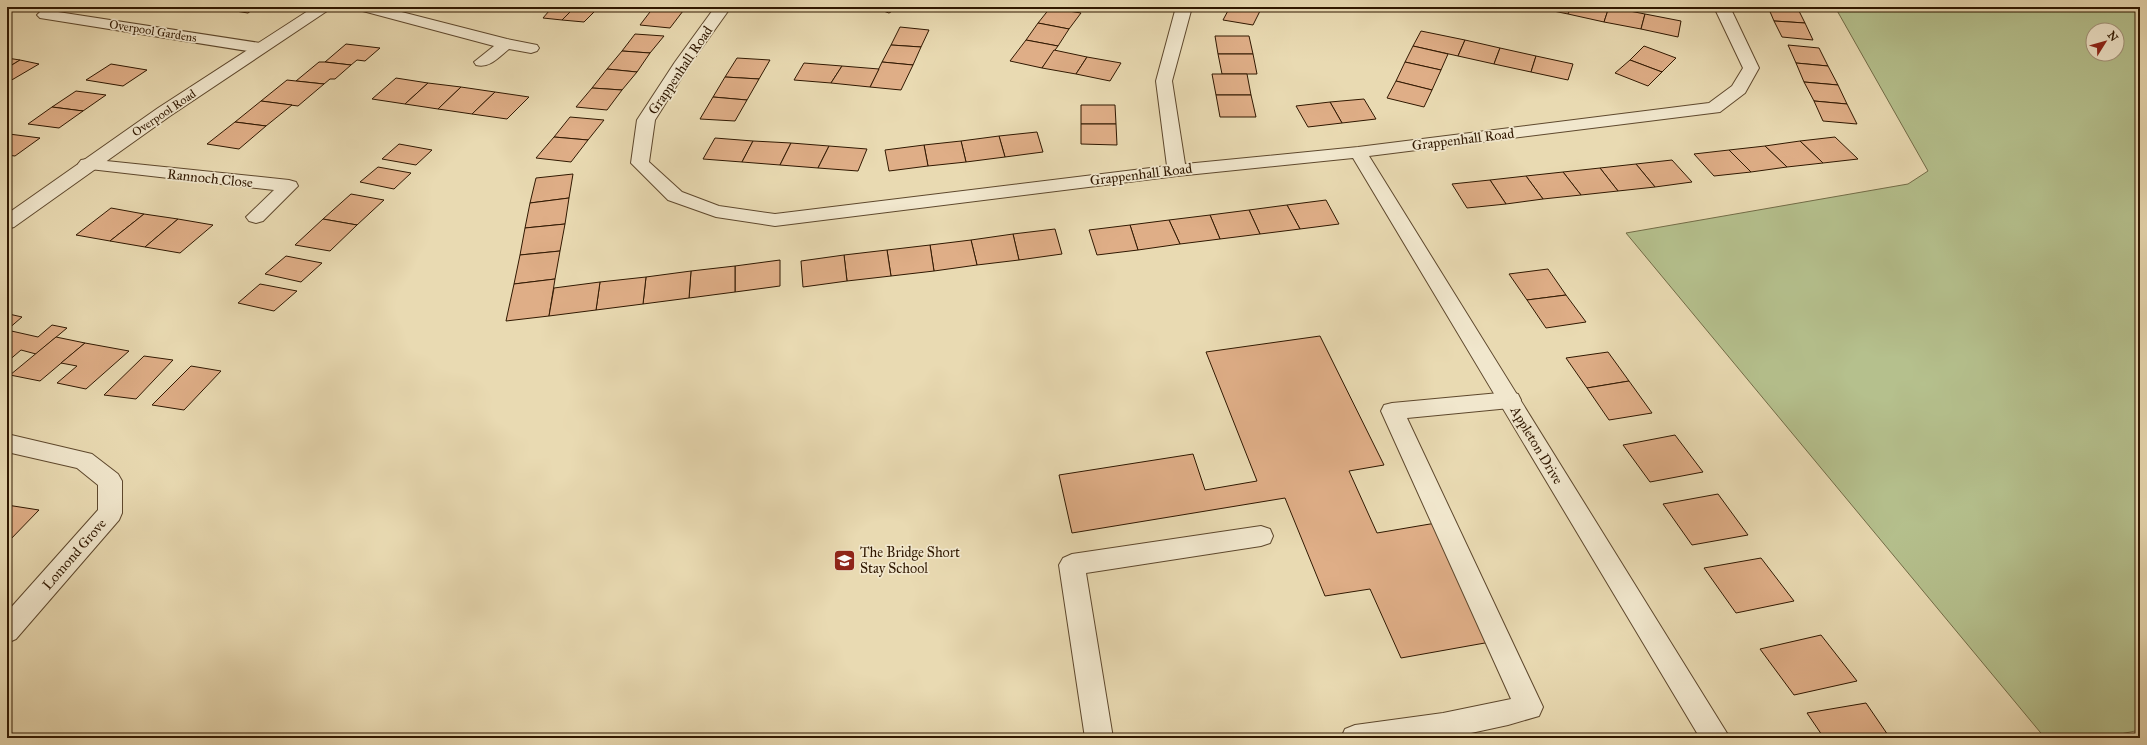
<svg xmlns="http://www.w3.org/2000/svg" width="2147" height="745" viewBox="0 0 2147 745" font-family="'IM FELL Great Primer',serif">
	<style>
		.green { fill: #b5c08d; stroke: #726c47; fill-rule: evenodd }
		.building { fill: #dfae87; stroke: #301801 }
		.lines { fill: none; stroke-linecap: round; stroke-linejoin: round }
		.service-casing { stroke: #5e482d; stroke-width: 2 }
		.minor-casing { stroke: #5e482d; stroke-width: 2 }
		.tertiary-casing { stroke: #5e482d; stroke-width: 2 }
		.service { fill: #f1e7cd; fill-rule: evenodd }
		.minor { fill: #f1e7cd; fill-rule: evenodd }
		.tertiary { fill: #f1e7cd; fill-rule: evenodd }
		.labels { text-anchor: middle; stroke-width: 3.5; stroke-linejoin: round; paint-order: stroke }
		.far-street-label { font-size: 12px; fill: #301801; stroke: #f1e7cd }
		.street-label { font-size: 14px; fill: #301801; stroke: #f1e7cd }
		.poi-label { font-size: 14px; fill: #301801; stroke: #f1e7cd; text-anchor: start }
	</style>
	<rect width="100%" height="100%" fill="#e9dab2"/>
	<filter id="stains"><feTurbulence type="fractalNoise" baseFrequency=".005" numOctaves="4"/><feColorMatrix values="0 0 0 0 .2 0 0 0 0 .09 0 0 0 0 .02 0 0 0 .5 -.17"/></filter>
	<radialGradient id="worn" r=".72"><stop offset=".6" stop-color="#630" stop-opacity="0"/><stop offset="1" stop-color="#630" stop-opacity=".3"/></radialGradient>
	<path class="green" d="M1835,7H2140V730L2101,738H2045L1626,233L1908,184L1928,171ZM2093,30H2117V54H2093Z"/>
	<g class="building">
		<polygon points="212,7 234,7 229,10 210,8"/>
		<polygon points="234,7 256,7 248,13 229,10"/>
		<polygon points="508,7 539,7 536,10"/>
		<polygon points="539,7 575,7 562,20 543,18 549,11 536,10"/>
		<polygon points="575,7 599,7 584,22 562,20"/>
		<polygon points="654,7 686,7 683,11 653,8"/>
		<polygon points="872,7 899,7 889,13"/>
		<polygon points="1230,7 1248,7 1261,9 1253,25 1223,20"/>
		<polygon points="1534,7 1571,7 1568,14"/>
		<polygon points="1571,7 1609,7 1604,22 1568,14"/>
		<polygon points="1609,7 1645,14 1641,29 1604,22"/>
		<polygon points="1768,7 1797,7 1805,23 1774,21"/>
		<polygon points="653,8 683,11 670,28 640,25"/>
		<polygon points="1050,8 1081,13 1069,29 1038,23"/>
		<polygon points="1645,14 1681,21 1678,37 1641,29"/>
		<polygon points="1774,21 1805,23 1813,40 1782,37"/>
		<polygon points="1038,23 1069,29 1058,46 1026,40"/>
		<polygon points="900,27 929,30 921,47 891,45"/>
		<polygon points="1421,31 1465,40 1458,56 1413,46"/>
		<polygon points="635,34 664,36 650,53 622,51"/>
		<polygon points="1215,36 1249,36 1253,54 1218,54"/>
		<polygon points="1026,40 1058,46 1042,68 1010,61"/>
		<polygon points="1465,40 1500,48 1494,64 1458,56"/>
		<polygon points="346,44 380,48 365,61 357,60 351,65 325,62"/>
		<polygon points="891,45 921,47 913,65 882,62"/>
		<polygon points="1788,45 1819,48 1828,66 1796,63"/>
		<polygon points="1413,46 1448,54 1441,70 1405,62"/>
		<polygon points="1644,46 1676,58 1662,72 1630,60"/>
		<polygon points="1500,48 1536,56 1531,72 1494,64"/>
		<polygon points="1054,50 1087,57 1076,74 1042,68"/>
		<polygon points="622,51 650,53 637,72 607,69"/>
		<polygon points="1218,54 1253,54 1257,74 1222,74"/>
		<polygon points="1536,56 1573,64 1568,80 1531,72"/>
		<polygon points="1087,57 1121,63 1110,81 1076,74"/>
		<polygon points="7,58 20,60 7,68"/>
		<polygon points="737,58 770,60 759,79 725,77"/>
		<polygon points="20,60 39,64 10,81 7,81 7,68"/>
		<polygon points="1630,60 1662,72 1648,86 1615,73"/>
		<polygon points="319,62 325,62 351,65 335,79 330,79 324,84 296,81"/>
		<polygon points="882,62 913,65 901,90 870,87"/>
		<polygon points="1405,62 1441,70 1432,90 1396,81"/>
		<polygon points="804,63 842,66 831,83 794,80"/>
		<polygon points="1796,63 1828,66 1838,85 1804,82"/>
		<polygon points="111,64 147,70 123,86 86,80"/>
		<polygon points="842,66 879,69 870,87 831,83"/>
		<polygon points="607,69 637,72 622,90 592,88"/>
		<polygon points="1212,74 1247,74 1251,95 1216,95"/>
		<polygon points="725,77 759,79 747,100 713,97"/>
		<polygon points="396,78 428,83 405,104 372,99"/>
		<polygon points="287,80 296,81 324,84 298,106 261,101"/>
		<polygon points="1396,81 1432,90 1424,107 1387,98"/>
		<polygon points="1804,82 1838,85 1847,104 1814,101"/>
		<polygon points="428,83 461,87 438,109 405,104"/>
		<polygon points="461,87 495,92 472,114 438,109"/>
		<polygon points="592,88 622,90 607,110 576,107"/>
		<polygon points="76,91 106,95 83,111 52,107"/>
		<polygon points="495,92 529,97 507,119 472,114"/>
		<polygon points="1216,95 1251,95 1256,117 1220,117"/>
		<polygon points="713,97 747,100 735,121 700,119"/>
		<polygon points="1364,99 1376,119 1342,123 1330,102"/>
		<polygon points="261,101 292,105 266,126 235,122"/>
		<polygon points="1814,101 1847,104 1857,124 1823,121"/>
		<polygon points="1330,102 1342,123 1308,127 1296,106"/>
		<polygon points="1081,105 1115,105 1116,124 1081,124"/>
		<polygon points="52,107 83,111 59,128 28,124"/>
		<polygon points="570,117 604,120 588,140 554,137"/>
		<polygon points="235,122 266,126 239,149 207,144"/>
		<polygon points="1081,124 1116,124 1117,145 1081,144"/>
		<polygon points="1037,132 1043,152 1005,157 999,136"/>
		<polygon points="9,134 40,138 15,156 7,155 7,135"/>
		<polygon points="999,136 1005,157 966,162 961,141"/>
		<polygon points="554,137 588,140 571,162 536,158"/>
		<polygon points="1835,137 1858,159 1823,163 1800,141"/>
		<polygon points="715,138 753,141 742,162 703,159"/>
		<polygon points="753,141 791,143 780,165 742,162"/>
		<polygon points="961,141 966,162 928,166 924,145"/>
		<polygon points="1800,141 1823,163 1787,167 1765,146"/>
		<polygon points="791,143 829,146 818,168 780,165"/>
		<polygon points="399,144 432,150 416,165 382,159"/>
		<polygon points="924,145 928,166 889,171 885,150"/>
		<polygon points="829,146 867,149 858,171 818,168"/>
		<polygon points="1765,146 1787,167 1751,172 1729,150"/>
		<polygon points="1729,150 1751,172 1714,176 1694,154"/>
		<polygon points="1672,160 1692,182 1655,187 1636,164"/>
		<polygon points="1636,164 1655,187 1618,191 1600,168"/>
		<polygon points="378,167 411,173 394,189 360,182"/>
		<polygon points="1600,168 1618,191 1581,195 1563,172"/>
		<polygon points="1563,172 1581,195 1543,199 1526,176"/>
		<polygon points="573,174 569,198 530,203 536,178"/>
		<polygon points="1526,176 1543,199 1506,204 1490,180"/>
		<polygon points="1490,180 1506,204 1467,208 1452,184"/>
		<polygon points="351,194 384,200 357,225 323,219"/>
		<polygon points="569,198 565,224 525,228 530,203"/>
		<polygon points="1326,200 1339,224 1300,229 1287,205"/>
		<polygon points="1287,205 1300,229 1260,234 1249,210"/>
		<polygon points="111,208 144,214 110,241 76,235"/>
		<polygon points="1249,210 1260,234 1220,239 1210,215"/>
		<polygon points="144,214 178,219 145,247 110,241"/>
		<polygon points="1210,215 1220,239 1180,244 1169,220"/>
		<polygon points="178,219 213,225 180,253 145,247"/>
		<polygon points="323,219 357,225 330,251 295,245"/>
		<polygon points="1169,220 1180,244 1138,250 1130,225"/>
		<polygon points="565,224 560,251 520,255 525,228"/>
		<polygon points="1130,225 1138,250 1097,255 1089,230"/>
		<polygon points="1055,229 1062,254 1019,260 1013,234"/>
		<polygon points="1013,234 1019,260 977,265 971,240"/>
		<polygon points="971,240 977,265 934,271 930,245"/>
		<polygon points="930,245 934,271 891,276 887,250"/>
		<polygon points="887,250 891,276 847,281 844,255"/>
		<polygon points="560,251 555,279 514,284 520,255"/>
		<polygon points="844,255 847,281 803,287 801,261"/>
		<polygon points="286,256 322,263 301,282 265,274"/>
		<polygon points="780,260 780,286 735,292 735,266"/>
		<polygon points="735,266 735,292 689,298 691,271"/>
		<polygon points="1548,269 1566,295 1527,300 1509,274"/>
		<polygon points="691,271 689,298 643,304 646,277"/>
		<polygon points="646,277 643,304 596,310 600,282"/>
		<polygon points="555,279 549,316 506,321 514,284"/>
		<polygon points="600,282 596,310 549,316 554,288"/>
		<polygon points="260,284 297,291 274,311 238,303"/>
		<polygon points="1566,295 1586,322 1546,328 1527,300"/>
		<polygon points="9,314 22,317 7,330 7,316"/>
		<polygon points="52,325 67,328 36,354 21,350 7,362 7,330 38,337"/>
		<polygon points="1320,336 1384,465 1349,471 1377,533 1436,523 1496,641 1401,658 1370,589 1325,596 1285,498 1072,533 1059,475 1193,454 1205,490 1257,481 1206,352"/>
		<polygon points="56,337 85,343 40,381 10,375"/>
		<polygon points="85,343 129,351 86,389 57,383 77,366 61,363"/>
		<polygon points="1608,352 1629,381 1587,388 1566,358"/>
		<polygon points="144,356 173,360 136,399 104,395"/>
		<polygon points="191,366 221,371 184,410 152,405"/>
		<polygon points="1629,381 1652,413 1609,420 1587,388"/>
		<polygon points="1675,435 1703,472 1650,482 1623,445"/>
		<polygon points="1718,494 1748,535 1692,545 1663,504"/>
		<polygon points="7,505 39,510 7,543"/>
		<polygon points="1761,558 1794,601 1736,613 1704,568"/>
		<polygon points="1821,635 1857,681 1794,695 1760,649"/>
		<polygon points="1866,703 1890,738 1824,738 1807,713"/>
	</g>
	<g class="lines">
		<defs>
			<g id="service">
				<polygon points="1510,392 1518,394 1521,400 1518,406 1510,408 1407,418 1543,707 1539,716 1508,725 1448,738 1341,738 1345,729 1355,725 1443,713 1511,699 1381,411 1384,405 1392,403"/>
				<polygon points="1261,526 1270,529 1273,536 1270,543 1261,546 1086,573 1113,738 1085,738 1059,565 1063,558 1072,554"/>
			</g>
			<g id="minor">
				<path d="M356,7H382L507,39L537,45L539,48L537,51L531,53L509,49C499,57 489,69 476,65L474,62L494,46L359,10Z"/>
				<polygon points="715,7 731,7 691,63 655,120 649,162 682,192 719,206 775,214 1167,166 1156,81 1176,7 1192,7 1172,81 1185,164 1358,147 1709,103 1732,86 1743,68 1714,7 1730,7 1759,68 1745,93 1720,112 1369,156 1730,738 1700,738 1353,158 1177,176 775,226 716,217 668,200 631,163 637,120 675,62"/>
				<polygon points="45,10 260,43 266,45 268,48 266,51 260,53 40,18 37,15 40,12"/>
				<polygon points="87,159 289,180 296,182 298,186 263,221 256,223 249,221 246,217 274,190 81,168 78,164 81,160"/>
				<polygon points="7,434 92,454 118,474 122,481 122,513 119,520 16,639 7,643 7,612 98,510 98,485 77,468 7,452"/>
			</g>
			<polygon id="tertiary" points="314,7 333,7 170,116 14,227 7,229 7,214 158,108"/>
		</defs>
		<use href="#service" class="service-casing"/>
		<use href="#minor" class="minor-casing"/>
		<use href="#tertiary" class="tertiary-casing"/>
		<use href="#service" class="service"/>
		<use href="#minor" class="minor"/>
		<use href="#tertiary" class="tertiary"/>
	</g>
	<defs>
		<symbol id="school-square" viewBox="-11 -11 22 22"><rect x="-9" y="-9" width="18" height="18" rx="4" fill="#8f2418" stroke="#f1e7cd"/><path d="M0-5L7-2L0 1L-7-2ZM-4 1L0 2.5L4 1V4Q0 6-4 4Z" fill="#fff"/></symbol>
	</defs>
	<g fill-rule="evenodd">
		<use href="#school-square" x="832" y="548" width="25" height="25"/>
	</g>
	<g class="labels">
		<g class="far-street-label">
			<text transform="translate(153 31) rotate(9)" y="4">Overpool Gardens</text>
			<text transform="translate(164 113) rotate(-34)" y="4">Overpool Road</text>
		</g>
		<g class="street-label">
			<text transform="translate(680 70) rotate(-56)" y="5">Grappenhall Road</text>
			<text transform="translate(1463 139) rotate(-7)" y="5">Grappenhall Road</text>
			<text transform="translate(1141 174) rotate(-7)" y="5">Grappenhall Road</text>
			<text transform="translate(210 178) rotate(6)" y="5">Rannoch Close</text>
			<text transform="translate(1537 445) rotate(59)" y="5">Appleton Drive</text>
			<text transform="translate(74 554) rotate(-49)" y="5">Lomond Grove</text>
		</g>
		<g class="poi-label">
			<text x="860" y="557">The Bridge Short<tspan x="860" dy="16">Stay School</tspan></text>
		</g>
	</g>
	<rect width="2147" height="745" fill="none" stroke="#e9dab2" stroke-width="24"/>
	<rect x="8" y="8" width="2131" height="729" fill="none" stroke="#301801" stroke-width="2"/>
	<rect x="12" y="12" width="2123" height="721" fill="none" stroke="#301801"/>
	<g transform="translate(2105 42) rotate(53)"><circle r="19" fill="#f1e7cd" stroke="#a4947b"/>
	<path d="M0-3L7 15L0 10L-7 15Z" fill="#8f2418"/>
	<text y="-6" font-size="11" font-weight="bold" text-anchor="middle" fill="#301801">N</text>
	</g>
	<rect width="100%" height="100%" filter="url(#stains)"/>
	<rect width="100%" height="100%" fill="url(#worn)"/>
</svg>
